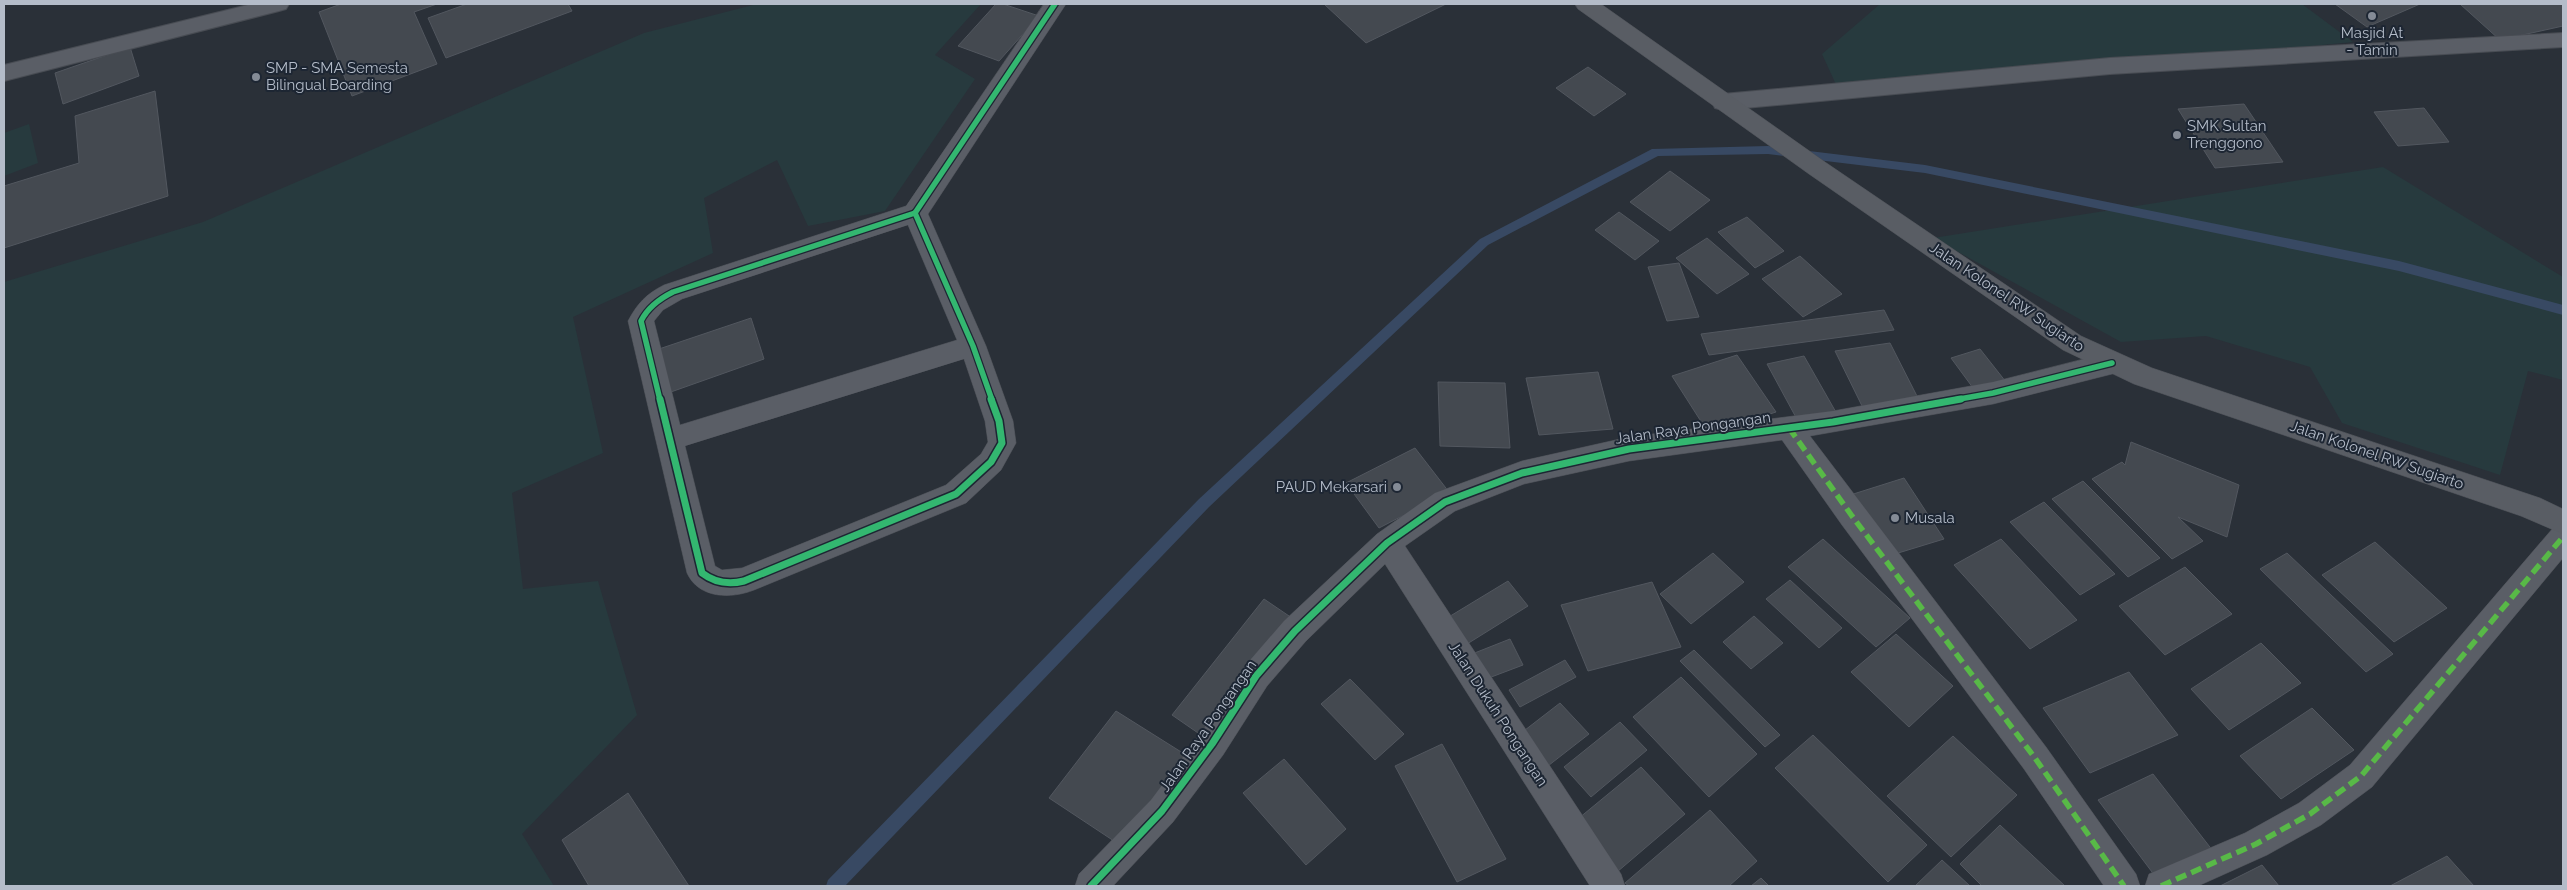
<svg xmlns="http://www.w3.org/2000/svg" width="2567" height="890" viewBox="0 0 2567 890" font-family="Raleway,sans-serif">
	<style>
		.green { fill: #273a3e }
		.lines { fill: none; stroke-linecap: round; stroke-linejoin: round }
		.stream { fill: #384963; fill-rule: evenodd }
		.building { fill: #444950; stroke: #52575f }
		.lane-casing { stroke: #484c53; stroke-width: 2 }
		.street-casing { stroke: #484c53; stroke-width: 1 }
		.secondary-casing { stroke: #484c53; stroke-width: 1 }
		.lane { fill: #5a5e66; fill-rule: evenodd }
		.street { fill: #5a5e66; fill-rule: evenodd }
		.secondary { fill: #595d64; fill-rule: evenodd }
		.quiet { stroke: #58b947; stroke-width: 5.5; stroke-dasharray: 11 5.5; stroke-linecap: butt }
		.cycleway-far1-casing { stroke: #1d2633; stroke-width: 8 }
		.cycleway-casing { stroke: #1d2633; stroke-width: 10 }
		.cycleway-far1 { stroke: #33b770; stroke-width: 5.5 }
		.cycleway { stroke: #33b770; stroke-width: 7 }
		.poi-dot { fill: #848b96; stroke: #1d2633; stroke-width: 2 }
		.labels { text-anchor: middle; stroke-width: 4; stroke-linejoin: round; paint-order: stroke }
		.poi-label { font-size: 15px; fill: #b4bcc9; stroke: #1d2633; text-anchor: start }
		.street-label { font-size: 15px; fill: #b4bcc9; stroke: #1d2633 }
	</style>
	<rect width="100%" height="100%" fill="#2a3038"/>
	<g class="green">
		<polygon points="757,4 981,4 935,55 975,79 885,211 808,226 777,160 704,198 713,253 573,317 603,453 512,493 523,589 598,581 637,715 522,834 554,886 4,886 4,282 203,222 644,33"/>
		<polygon points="1880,4 2302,4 2353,42 1839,91 1822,54"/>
		<polygon points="29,124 38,163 4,176 4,133"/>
		<polygon points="2383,167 2563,277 2563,380 2528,371 2500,475 2342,423 2310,367 2206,336 2121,342 1933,238"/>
	</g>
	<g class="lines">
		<polygon class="stream" points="1768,146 1925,165 2399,261 2563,305 2563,315 2399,271 1925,173 1768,154 1658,156 1488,245 1209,507 845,886 826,886 828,880 1199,499 1480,239 1652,149"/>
	</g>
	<g class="building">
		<polygon points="341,4 437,4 414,12 437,64 352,96 319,12"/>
		<polygon points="467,4 568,4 572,11 446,58 428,18"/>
		<polygon points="996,4 1003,4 1039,16 999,61 958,46"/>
		<polygon points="1324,4 1446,4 1366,43"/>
		<polygon points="2335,4 2420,4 2367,27"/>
		<polygon points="2460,4 2563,4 2563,26 2500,40"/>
		<polygon points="130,47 139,76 63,104 55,73"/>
		<polygon points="1588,67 1626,94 1594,116 1556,88"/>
		<polygon points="155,91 168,196 4,248 4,186 79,163 75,116"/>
		<polygon points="2244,104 2283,162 2215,168 2178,109"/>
		<polygon points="2424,108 2449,142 2398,146 2374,112"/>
		<polygon points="1670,171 1710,200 1670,231 1630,202"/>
		<polygon points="1619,212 1659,241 1635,260 1595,230"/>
		<polygon points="1747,217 1784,251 1755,268 1718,232"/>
		<polygon points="1707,238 1749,274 1717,294 1676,258"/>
		<polygon points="1800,256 1842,294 1803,317 1762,279"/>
		<polygon points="1679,263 1699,317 1667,321 1648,267"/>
		<polygon points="1884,310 1894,330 1709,355 1701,334"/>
		<polygon points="751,318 764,359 668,393 656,350"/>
		<polygon points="1890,343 1920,402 1864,410 1835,351"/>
		<polygon points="1980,349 2006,382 1976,392 1951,358"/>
		<polygon points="1737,355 1776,412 1709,434 1672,376"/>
		<polygon points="1804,356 1837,414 1799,423 1767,364"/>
		<polygon points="1598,372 1613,429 1539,435 1526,378"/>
		<polygon points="1438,382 1505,383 1510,448 1440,446"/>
		<polygon points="2131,442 2239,485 2227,537 2178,517 2203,541 2172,559 2092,479 2122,462 2125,465"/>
		<polygon points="1415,448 1449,492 1379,528 1346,483"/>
		<polygon points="1904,478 1944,539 1885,557 1847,496"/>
		<polygon points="2083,481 2160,558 2128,577 2052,499"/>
		<polygon points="2044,502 2115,574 2080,595 2010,522"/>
		<polygon points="1823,539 1910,618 1876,647 1788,567"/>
		<polygon points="2001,539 2077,620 2030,649 1954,565"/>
		<polygon points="2375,542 2447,608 2394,642 2322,575"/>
		<polygon points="1713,553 1744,582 1691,624 1660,594"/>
		<polygon points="2287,553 2393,654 2366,672 2260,569"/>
		<polygon points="2185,567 2232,614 2165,655 2119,606"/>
		<polygon points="1790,580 1842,628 1819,648 1766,599"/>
		<polygon points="1508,581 1528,606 1467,644 1447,618"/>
		<polygon points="1652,582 1681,647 1588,671 1561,605"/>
		<polygon points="1264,599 1292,618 1201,735 1172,715"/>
		<polygon points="1754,616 1783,643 1751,669 1723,642"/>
		<polygon points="1896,634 1953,686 1909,727 1851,672"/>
		<polygon points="1510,639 1523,665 1486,679 1472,654"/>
		<polygon points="2261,643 2301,683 2229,730 2191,689"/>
		<polygon points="1694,650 1780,735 1765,747 1680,661"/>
		<polygon points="1565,660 1576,677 1520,707 1509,690"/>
		<polygon points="2129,672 2178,735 2090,773 2043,708"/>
		<polygon points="1681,677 1757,754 1709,797 1633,717"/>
		<polygon points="1350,679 1404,734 1375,760 1321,704"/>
		<polygon points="1560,703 1589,734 1544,769 1516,737"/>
		<polygon points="2312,708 2354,750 2281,799 2240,756"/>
		<polygon points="1116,711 1186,755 1120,845 1049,798"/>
		<polygon points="1620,722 1647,750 1591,797 1564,767"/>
		<polygon points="1813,735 1927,845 1888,882 1775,768"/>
		<polygon points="1953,736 2017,795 1951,857 1887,796"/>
		<polygon points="1442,744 1506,859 1457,882 1395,766"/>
		<polygon points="1284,759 1346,829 1306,865 1243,793"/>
		<polygon points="1641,767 1685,814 1617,872 1573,823"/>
		<polygon points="2153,774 2213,851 2158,880 2098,800"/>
		<polygon points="628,793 689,886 589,886 562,840"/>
		<polygon points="1710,810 1757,861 1729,886 1629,886 1625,883"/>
		<polygon points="2000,825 2065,886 1982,886 1960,864"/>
		<polygon points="2447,856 2474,886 2390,886"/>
		<polygon points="1942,860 1970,886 1915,886"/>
		<polygon points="2262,865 2279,886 2220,886"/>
		<polygon points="1761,878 1769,886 1751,886"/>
	</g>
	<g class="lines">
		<defs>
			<g id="lane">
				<polygon points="252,4 289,4 286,9 279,11 4,81 4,65"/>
				<polygon points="2563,33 2563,47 2110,74 1723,110 1715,108 1712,102 1715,96 1723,94 2110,58"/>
			</g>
			<g id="street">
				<path d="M1044,4H1066L928,214L986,346L1013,421L1016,443L1001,470L966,503L754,590C731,599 699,599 687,573L628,321C637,304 646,294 664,285L906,206ZM908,225L957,340L680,425L654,321L663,310L682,299ZM964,359L985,421L988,442L981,454L946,485L742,568L722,570L715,566L685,446Z"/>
				<polygon points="2112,352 2121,355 2125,363 2121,371 2112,374 1993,404 1810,436 2046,747 2136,874 2140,886 2104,886 2024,769 1842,525 1782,440 1629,461 1524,484 1455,511 1405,546 1621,874 1625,886 1590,886 1385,564 1306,641 1267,686 1223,755 1173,822 1113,886 1075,886 1079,874 1151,800 1201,733 1245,666 1284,621 1377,534 1435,493 1522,461 1629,437 1833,411 1993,382"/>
				<polygon points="2563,525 2563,558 2372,787 2321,825 2267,855 2198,886 2145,886 2149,874 2245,833 2299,803 2350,765 2553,528"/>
			</g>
			<polygon id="secondary" points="1575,4 1601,4 1825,162 2081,336 2152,368 2540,498 2563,509 2563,534 2521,516 2134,384 2063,350 1809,174 1578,9"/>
		</defs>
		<use href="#lane" class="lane-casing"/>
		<use href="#street" class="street-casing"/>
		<use href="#secondary" class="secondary-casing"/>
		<use href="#lane" class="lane"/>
		<use href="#street" class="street"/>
		<use href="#secondary" class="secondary"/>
		<g class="quiet">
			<polyline points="1789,428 1852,516 2035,758 2124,886"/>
			<polyline points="2161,886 2256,844 2310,814 2361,776 2563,537"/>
		</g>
		<defs>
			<g id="cycleway-far1">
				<polyline points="915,213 973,346 992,400"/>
				<polyline points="915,213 1055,4"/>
				<path d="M660,400L641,321C648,307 659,299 673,292L915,213"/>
				<polyline points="1954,400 1993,393 2112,363"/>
			</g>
			<g id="cycleway">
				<path d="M660,399L702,573C715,583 728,585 744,581L956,494L991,462L1002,443L999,421L991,399"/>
				<polyline points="1091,886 1162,811 1212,744 1256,676 1295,631 1387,543 1445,502 1522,473 1629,449 1833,422 1961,399"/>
			</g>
		</defs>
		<use href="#cycleway-far1" class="cycleway-far1-casing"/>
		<use href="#cycleway" class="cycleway-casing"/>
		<use href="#cycleway-far1" class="cycleway-far1"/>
		<use href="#cycleway" class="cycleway"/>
	</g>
	<g class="poi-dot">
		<circle cx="2372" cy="16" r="5"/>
		<circle cx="256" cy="77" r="5"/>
		<circle cx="2177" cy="135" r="5"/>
		<circle cx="1397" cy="487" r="5"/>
		<circle cx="1895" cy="518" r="5"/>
	</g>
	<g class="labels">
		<g class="poi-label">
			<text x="2372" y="38" text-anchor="middle">Masjid At<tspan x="2372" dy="17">- Tamin</tspan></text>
			<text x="266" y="73">SMP - SMA Semesta<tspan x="266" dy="17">Bilingual Boarding</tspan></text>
			<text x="2187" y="131">SMK Sultan<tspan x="2187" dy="17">Trenggono</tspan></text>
			<text x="1387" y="492" text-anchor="end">PAUD Mekarsari</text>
			<text x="1905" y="523">Musala</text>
		</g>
		<g class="street-label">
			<text transform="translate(2007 297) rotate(34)" y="5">Jalan Kolonel RW Sugiarto</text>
			<text transform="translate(1693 428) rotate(-8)" y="5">Jalan Raya Pongangan</text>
			<text transform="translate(2377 455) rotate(19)" y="5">Jalan Kolonel RW Sugiarto</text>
			<text transform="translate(1498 714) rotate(57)" y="5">Jalan Dukuh Pongangan</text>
			<text transform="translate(1208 726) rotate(-55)" y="5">Jalan Raya Pongangan</text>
		</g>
	</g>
	<rect width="2567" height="890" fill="none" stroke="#b4bcc9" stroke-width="10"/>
</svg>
